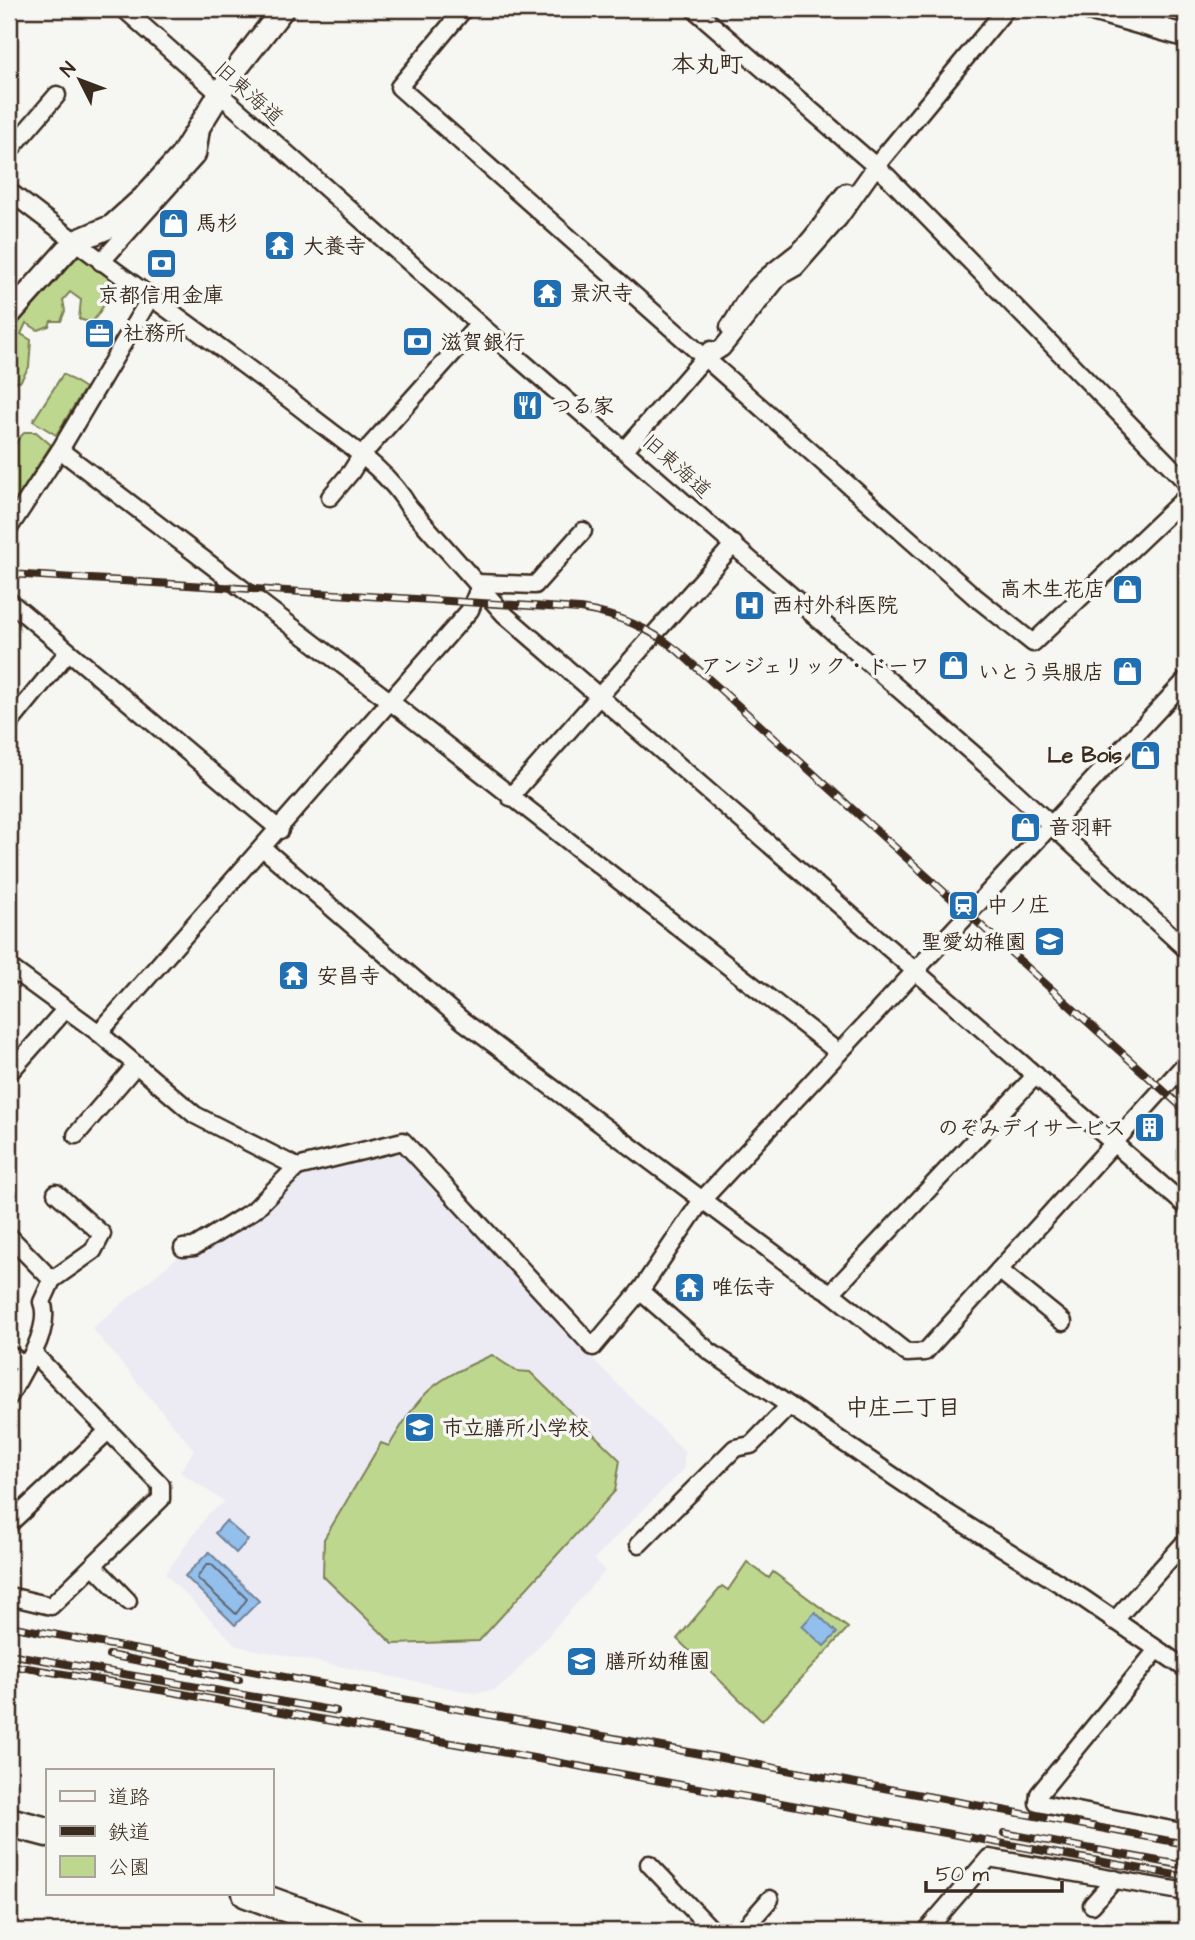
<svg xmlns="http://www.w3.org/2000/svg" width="1195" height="1940" viewBox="0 0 1195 1940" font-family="'Architects Daughter','Klee One',sans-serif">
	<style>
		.built { fill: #ecebf4 }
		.green { fill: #bed78e; stroke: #7c8056; stroke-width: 2 }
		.water { fill: #93bfec; stroke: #70839a; stroke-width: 2 }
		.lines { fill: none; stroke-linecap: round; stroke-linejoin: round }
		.shore { stroke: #5e6670; stroke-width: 2 }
		.street-casing { stroke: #3b2a1e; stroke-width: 21 }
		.secondary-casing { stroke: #3b2a1e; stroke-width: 26 }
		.highway-casing { stroke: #3b2a1e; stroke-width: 33 }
		.street { stroke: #f6f6f2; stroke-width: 16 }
		.secondary { stroke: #f6f6f2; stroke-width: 21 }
		.highway { stroke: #f6f6f2; stroke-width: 28 }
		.rail-casing { stroke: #3b2a1e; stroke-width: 8 }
		.rail { stroke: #f6f6f2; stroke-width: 5; stroke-dasharray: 16; stroke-linecap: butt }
		.labels { text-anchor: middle; stroke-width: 7; stroke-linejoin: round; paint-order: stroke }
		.street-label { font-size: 21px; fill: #3b2a1e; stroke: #f6f6f2 }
		.poi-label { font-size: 21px; font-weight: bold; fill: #3b2a1e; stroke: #f6f6f2; text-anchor: start }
		.neighbourhood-label { font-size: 23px; font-weight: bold; fill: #3b2a1e; stroke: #f6f6f2 }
		.quarter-label { font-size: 24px; font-weight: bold; fill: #3b2a1e; stroke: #f6f6f2 }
	</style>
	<rect width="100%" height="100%" fill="#f6f6f2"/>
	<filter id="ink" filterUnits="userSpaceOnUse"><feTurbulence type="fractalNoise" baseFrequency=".0143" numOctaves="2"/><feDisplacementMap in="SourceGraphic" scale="14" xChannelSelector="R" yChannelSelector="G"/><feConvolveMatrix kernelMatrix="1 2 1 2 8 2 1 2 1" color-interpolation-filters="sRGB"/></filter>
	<g filter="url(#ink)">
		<polygon class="built" points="391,1149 405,1152 578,1344 684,1451 684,1469 594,1559 605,1571 510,1679 495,1690 474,1693 237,1646 165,1574 209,1513 225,1502 180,1472 194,1450 92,1328 183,1253 300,1175"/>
		<g class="green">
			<polygon points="79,255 118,284 92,323 79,319 81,300 70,292 63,300 65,311 61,321 51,321 49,326 38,330 26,323 21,334 31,340 29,367 20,382 9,381 9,333"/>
			<polygon points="63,374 85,388 56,435 33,421"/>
			<path d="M25,432H36L51,445L9,511C9,483 2,452 25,432Z"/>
			<path d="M492,1355L516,1371L530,1372L620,1460L615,1491L479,1641L393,1644L323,1576L324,1539L381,1443L389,1446C424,1388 430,1383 492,1355Z"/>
			<polygon points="747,1562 769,1578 773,1572 848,1628 762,1721 677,1639 722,1586 728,1590"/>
		</g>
		<g class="water">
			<polygon points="226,1521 248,1540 236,1553 215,1533"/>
			<polygon points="209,1552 259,1601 235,1625 185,1576"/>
			<polygon points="815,1612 837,1633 824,1646 802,1626"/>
		</g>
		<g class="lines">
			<polygon class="shore" points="207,1564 211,1564 247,1599 236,1614 197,1578"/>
			<defs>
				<g id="street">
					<polyline points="124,9 479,324 986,765 1186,949"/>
					<polyline points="464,9 399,87 974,596 1033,643 1186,497"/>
					<polyline points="694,9 888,177 1186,482"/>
					<polyline points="9,151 57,95"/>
					<path d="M9,191C108,269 213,339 312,417C345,443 388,470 409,507L504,614L1186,1206"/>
					<polyline points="101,262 197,155 201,129"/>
					<path d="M729,327C736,319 738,312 743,304C757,282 779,267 798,252C818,235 829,211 846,192"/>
					<polyline points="706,358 722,348 780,276 796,267 839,218 876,166 1006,9"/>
					<polyline points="626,448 711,350"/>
					<polyline points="60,450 391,702 838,1052"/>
					<polyline points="330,497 351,472 361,456 479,324"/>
					<polyline points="9,528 60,450 150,298"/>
					<polyline points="477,583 535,585 583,531"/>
					<polyline points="9,601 280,830"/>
					<polyline points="9,724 68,652"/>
					<polyline points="510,797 734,544"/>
					<polyline points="264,849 463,1021 811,1281 831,1293 907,1353 925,1352 1186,1063"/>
					<polyline points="9,967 99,1033 195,1115 297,1167 403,1141 593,1347 640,1291 702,1200 1186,680"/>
					<polyline points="99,1033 470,610 480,586"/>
					<polyline points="9,1073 64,1011"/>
					<polyline points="76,1135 136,1065"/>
					<polyline points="9,1236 52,1280"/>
					<polyline points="183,1248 194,1247 254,1210 297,1167"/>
					<polyline points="999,1270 1063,1322"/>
					<polyline points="640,1291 709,1351 949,1514 1084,1599 1186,1669"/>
					<polyline points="831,1293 1036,1075"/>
					<path d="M33,1353C40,1339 48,1317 42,1302L52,1280L93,1251L102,1234L56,1193"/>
					<polyline points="9,1354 26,1366"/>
					<polyline points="9,1397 33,1353 161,1485 161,1499 51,1606 9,1596"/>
					<polyline points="9,1524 108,1431"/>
					<polyline points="639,1544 735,1448 751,1445 789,1406"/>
					<polyline points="94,1566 128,1601"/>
					<polyline points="1114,1621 1186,1541"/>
					<polyline points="1157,1650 1039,1794 1038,1803 1186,1833"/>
					<polyline points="649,1864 713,1931"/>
					<polyline points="1092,1905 1115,1879"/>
					<polyline points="742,1931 770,1899"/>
					<polyline points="926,1931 989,1858 1186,1892"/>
				</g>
				<g id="secondary">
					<polyline points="1090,9 1186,36"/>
					<polyline points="9,315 74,242 112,226 143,198 181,156 230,77 283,9"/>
				</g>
				<g id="highway">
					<polyline points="9,1822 47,1832"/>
					<polyline points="247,1893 351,1931"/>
				</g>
			</defs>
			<use href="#street" class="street-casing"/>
			<use href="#secondary" class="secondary-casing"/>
			<use href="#highway" class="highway-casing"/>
			<use href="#street" class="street"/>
			<use href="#secondary" class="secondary"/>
			<use href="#highway" class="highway"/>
			<defs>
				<g id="rail">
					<path d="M9,574L580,609C618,615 648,627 678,651L1186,1111"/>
					<polyline points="9,1626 1186,1844"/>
					<polyline points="9,1654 336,1711"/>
					<polyline points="109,1655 239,1680"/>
					<polyline points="9,1665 172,1692 1186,1877"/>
					<polyline points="1004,1833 1186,1866"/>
				</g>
			</defs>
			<use href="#rail" class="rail-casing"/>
			<use href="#rail" class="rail"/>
		</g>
	</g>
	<defs>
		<symbol id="shop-square" viewBox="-11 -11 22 22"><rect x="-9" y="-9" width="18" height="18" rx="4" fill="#1f6fb2" stroke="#f6f6f2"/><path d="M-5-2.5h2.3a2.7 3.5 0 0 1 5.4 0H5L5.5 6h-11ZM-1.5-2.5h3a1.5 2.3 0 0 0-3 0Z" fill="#fff"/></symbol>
		<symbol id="temple-square" viewBox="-11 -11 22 22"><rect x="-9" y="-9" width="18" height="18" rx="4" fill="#1f6fb2" stroke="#f6f6f2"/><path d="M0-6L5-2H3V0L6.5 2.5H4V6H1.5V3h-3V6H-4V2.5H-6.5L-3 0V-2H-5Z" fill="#fff"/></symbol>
		<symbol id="bank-square" viewBox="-11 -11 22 22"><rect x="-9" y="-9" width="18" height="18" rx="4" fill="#1f6fb2" stroke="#f6f6f2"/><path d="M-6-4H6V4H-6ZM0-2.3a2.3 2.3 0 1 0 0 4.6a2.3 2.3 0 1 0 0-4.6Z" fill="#fff"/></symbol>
		<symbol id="office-square" viewBox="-11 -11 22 22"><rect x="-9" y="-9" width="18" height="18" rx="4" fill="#1f6fb2" stroke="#f6f6f2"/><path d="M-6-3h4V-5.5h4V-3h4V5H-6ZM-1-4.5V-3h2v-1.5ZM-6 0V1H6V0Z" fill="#fff"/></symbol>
		<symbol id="restaurant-square" viewBox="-11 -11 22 22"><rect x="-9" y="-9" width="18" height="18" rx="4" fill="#1f6fb2" stroke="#f6f6f2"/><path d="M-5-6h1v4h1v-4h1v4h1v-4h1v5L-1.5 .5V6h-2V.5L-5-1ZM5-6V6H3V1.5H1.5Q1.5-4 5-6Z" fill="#fff"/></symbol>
		<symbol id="hospital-square" viewBox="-11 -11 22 22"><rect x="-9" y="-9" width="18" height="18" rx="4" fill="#1f6fb2" stroke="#f6f6f2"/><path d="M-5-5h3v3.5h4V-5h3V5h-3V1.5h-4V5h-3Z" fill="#fff"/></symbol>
		<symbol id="station-square" viewBox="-11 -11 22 22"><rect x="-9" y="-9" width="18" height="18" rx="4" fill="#1f6fb2" stroke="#f6f6f2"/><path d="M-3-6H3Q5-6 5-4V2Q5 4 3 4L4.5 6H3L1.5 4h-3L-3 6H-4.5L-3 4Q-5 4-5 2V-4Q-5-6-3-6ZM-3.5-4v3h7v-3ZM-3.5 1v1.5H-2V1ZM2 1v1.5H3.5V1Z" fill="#fff"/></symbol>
		<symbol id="school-square" viewBox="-11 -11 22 22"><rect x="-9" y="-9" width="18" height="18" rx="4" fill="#1f6fb2" stroke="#f6f6f2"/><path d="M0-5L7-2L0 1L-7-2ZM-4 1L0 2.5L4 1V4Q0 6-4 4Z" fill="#fff"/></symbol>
		<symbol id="building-square" viewBox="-11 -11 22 22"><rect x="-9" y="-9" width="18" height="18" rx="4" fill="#1f6fb2" stroke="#f6f6f2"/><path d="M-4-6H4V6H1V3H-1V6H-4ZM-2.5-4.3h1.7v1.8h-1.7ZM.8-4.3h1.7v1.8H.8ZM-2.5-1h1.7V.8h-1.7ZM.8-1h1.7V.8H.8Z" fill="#fff"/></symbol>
	</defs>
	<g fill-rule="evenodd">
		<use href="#shop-square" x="156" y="206" width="35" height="35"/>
		<use href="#temple-square" x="262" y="228" width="35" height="35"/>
		<use href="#bank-square" x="144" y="246" width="35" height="35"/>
		<use href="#temple-square" x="530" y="276" width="35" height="35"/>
		<use href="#office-square" x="82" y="316" width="35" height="35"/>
		<use href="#bank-square" x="400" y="324" width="35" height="35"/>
		<use href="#restaurant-square" x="510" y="388" width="35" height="35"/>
		<use href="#shop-square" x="1110" y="572" width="35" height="35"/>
		<use href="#hospital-square" x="732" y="588" width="35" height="35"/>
		<use href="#shop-square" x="936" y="648" width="35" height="35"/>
		<use href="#shop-square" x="1110" y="654" width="35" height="35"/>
		<use href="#shop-square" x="1128" y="738" width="35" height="35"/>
		<use href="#shop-square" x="1008" y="810" width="35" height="35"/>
		<use href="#station-square" x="946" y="888" width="35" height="35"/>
		<use href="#school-square" x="1032" y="924" width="35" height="35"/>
		<use href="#temple-square" x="276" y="958" width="35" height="35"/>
		<use href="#building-square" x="1132" y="1110" width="35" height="35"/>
		<use href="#temple-square" x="672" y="1270" width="35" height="35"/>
		<use href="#school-square" x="402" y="1410" width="35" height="35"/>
		<use href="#school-square" x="564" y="1644" width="35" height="35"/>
	</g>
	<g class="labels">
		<g class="street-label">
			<text transform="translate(249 93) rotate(42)" y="7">旧東海道</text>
			<text transform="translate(677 466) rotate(42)" y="7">旧東海道</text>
		</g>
		<g class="poi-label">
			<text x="196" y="230">馬杉</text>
			<text x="303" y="253">大養寺</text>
			<text x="570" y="300">景沢寺</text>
			<text x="161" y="302" text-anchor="middle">京都信用金庫</text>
			<text x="123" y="340">社務所</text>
			<text x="441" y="349">滋賀銀行</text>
			<text x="551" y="413">つる家</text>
			<text x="1105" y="596" text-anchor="end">高木生花店</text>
			<text x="772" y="612">西村外科医院</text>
			<text x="930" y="673" text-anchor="end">アンジェリック・ドーワ</text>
			<text x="1104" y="679" text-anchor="end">いとう呉服店</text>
			<text x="1122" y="762" text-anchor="end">Le Bois</text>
			<text x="1049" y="834">音羽軒</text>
			<text x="987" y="912">中ノ庄</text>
			<text x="1026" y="949" text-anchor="end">聖愛幼稚園</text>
			<text x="317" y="983">安昌寺</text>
			<text x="1126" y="1135" text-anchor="end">のぞみデイサービス</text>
			<text x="712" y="1294">唯伝寺</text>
			<text x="442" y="1435">市立膳所小学校</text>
			<text x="605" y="1668">膳所幼稚園</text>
		</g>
		<g class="neighbourhood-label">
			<text x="903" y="1415">中庄二丁目</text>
		</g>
		<g class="quarter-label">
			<text x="707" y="72">本丸町</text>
		</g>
	</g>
	<rect width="1195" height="1940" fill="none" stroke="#f6f6f2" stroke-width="35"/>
	<rect x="18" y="18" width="1160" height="1905" fill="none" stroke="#3b2a1e" stroke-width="2.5" filter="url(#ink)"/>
	<rect x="46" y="1769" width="228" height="126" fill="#f6f6f2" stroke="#aba49d" stroke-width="2"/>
	<rect x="60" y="1791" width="35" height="10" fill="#f6f6f2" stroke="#aba49d" stroke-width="2"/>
	<text x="108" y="1804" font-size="21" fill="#3b2a1e">道路</text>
	<rect x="60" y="1826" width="35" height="10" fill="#3b2a1e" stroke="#aba49d" stroke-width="2"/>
	<text x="108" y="1839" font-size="21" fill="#3b2a1e">鉄道</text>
	<rect x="60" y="1856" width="35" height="21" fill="#bed78e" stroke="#aba49d" stroke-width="2"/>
	<text x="108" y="1874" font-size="21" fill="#3b2a1e">公園</text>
	<g transform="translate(80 80) rotate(312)" stroke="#f6f6f2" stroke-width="5" paint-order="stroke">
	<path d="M0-5L12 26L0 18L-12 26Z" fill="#3b2a1e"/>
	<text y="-10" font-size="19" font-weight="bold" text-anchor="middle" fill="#3b2a1e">N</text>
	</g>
	<path d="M926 1881v10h136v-10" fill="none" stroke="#3b2a1e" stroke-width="3.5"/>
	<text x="936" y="1881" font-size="21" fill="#3b2a1e" stroke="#f6f6f2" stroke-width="5" paint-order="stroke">50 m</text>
</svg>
